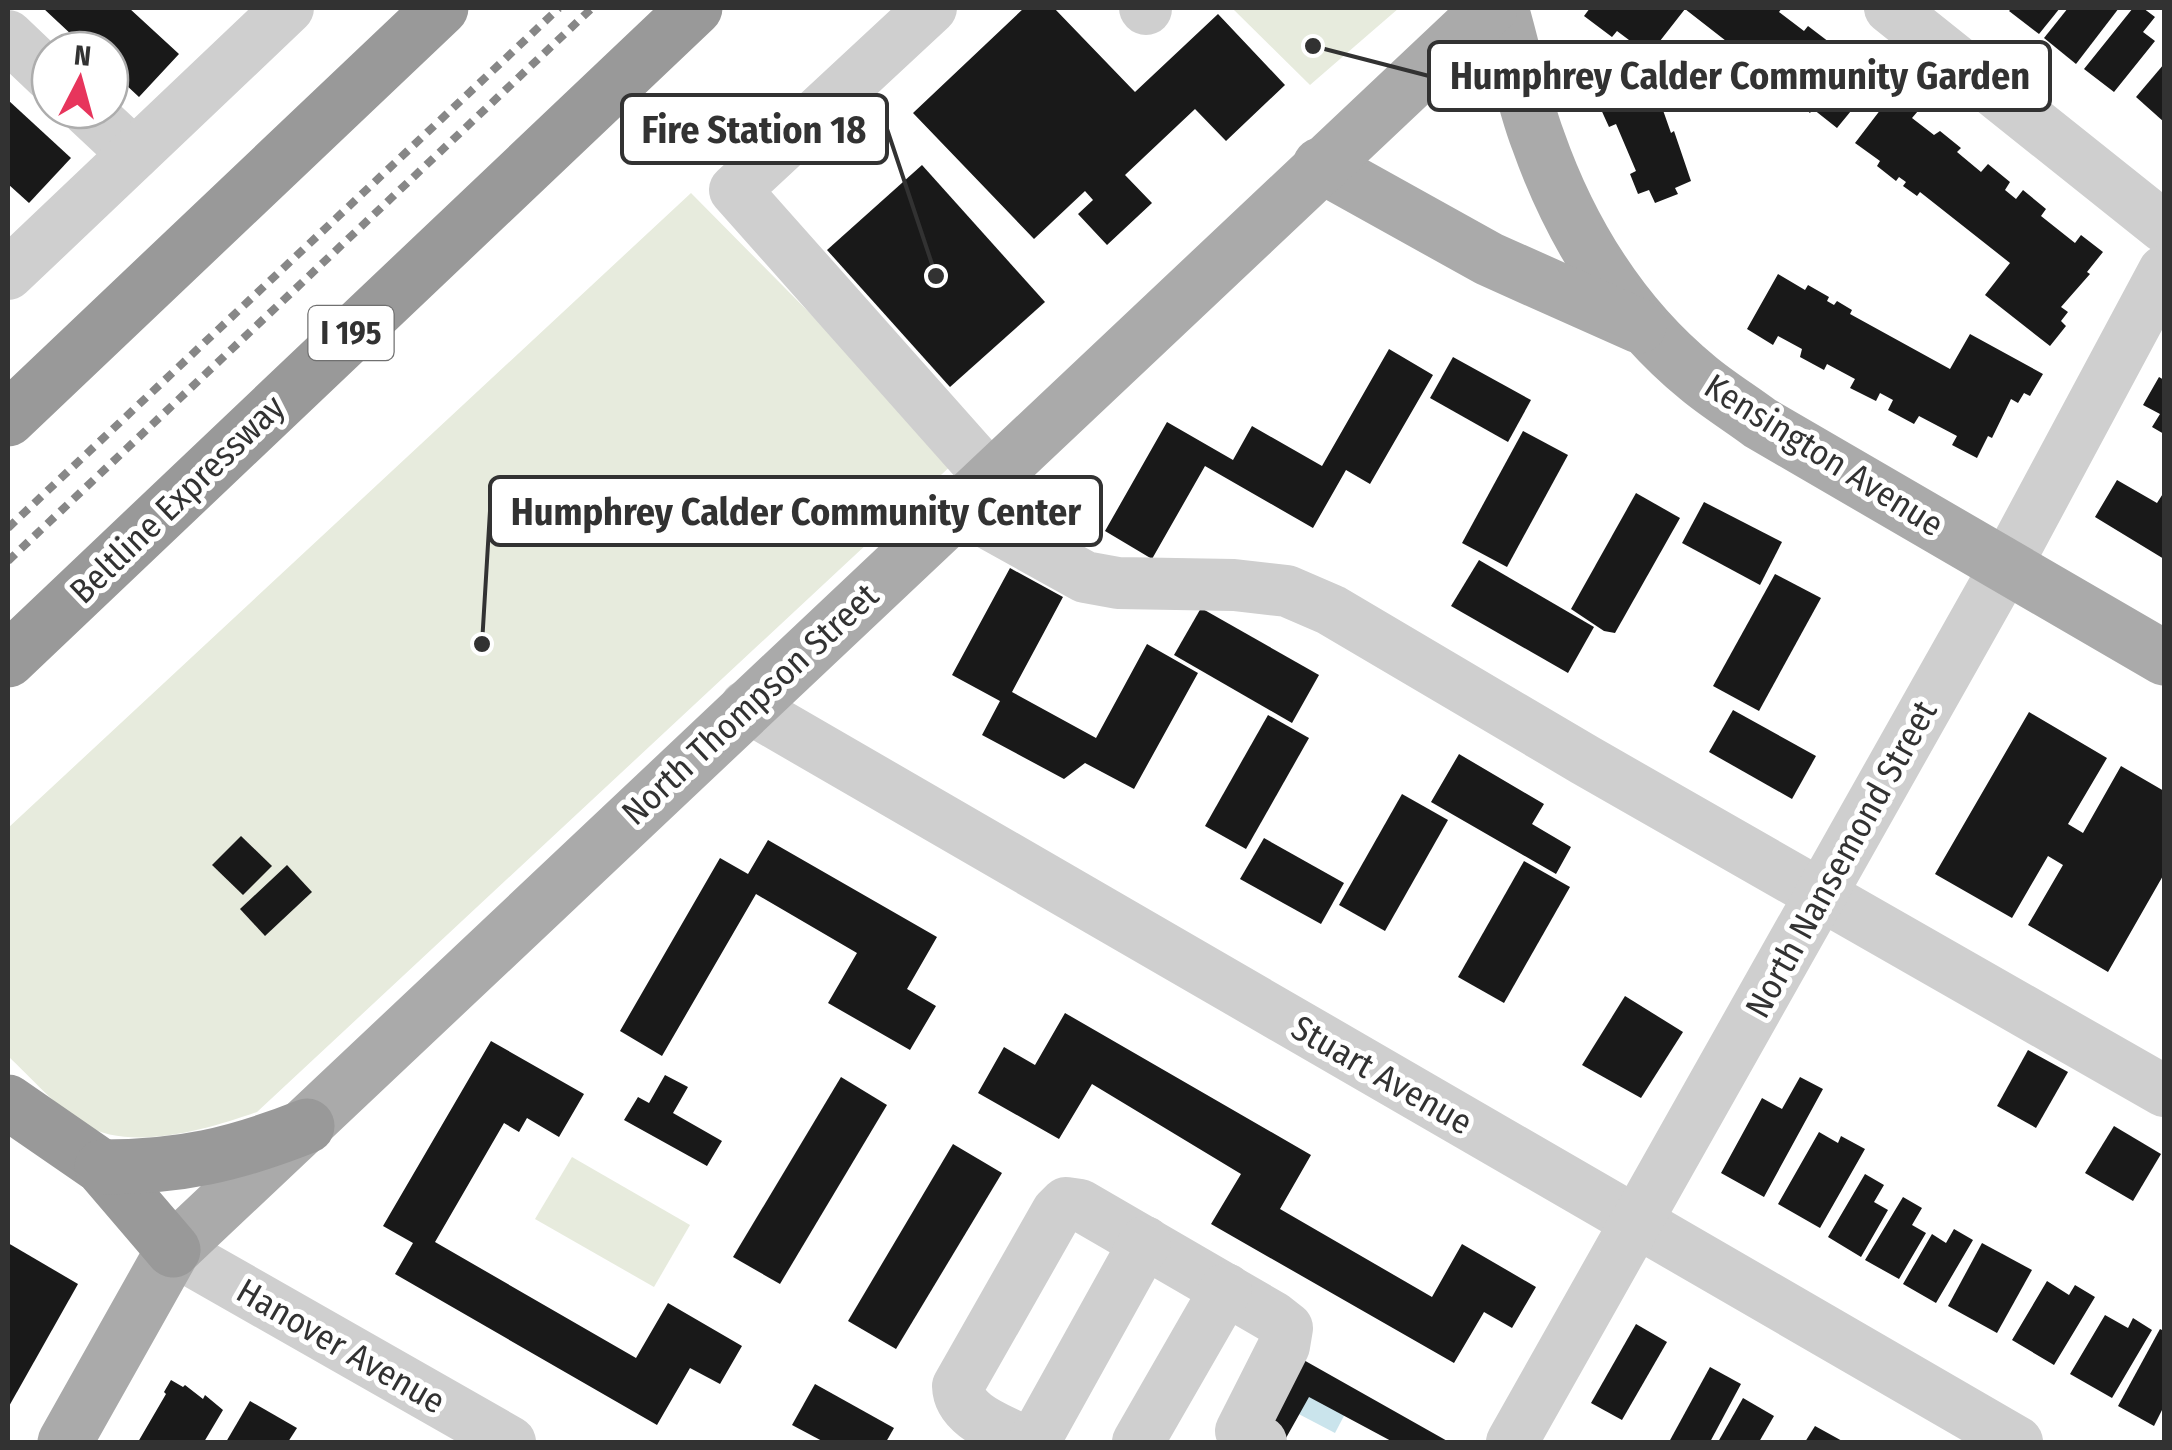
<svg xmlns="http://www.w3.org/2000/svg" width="2172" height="1450" viewBox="0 0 2172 1450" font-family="'Fira Sans Condensed',sans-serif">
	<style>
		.green { fill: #e7ebdd }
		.water { fill: #cae4ec }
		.building { fill: #191919 }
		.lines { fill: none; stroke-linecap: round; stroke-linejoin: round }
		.minor { stroke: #cfcfcf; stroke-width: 52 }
		.major { stroke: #aaa; stroke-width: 55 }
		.highway { stroke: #999; stroke-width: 55 }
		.rail { stroke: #878787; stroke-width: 8; stroke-dasharray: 10 8; stroke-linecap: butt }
		.labels { text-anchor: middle; stroke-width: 10; stroke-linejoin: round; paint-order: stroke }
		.shield { fill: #fff; stroke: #707070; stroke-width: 2.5 }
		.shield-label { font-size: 32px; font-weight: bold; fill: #323232 }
		.street-label { font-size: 35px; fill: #323232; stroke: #fff }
		.leader { fill: none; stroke: #323232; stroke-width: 4 }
		.callout-dot { fill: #323232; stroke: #fff; stroke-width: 4 }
		.callout { fill: #fff; stroke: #323232; stroke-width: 4 }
		.callout-label { font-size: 38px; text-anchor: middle; font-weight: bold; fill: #323232 }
	</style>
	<rect width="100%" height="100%" fill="#fff"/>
	<g class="green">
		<polygon points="1232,8 1399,8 1310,85"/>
		<path d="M691,193L956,461L257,1112C208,1129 131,1153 83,1124C60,1110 29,1076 8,1056V828Z"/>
		<polygon points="572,1157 690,1225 654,1287 535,1219"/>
	</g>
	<polygon class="water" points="1303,1389 1346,1412 1335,1433 1291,1410"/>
	<g class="building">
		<polygon points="43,8 129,8 179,54 139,97 110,70 110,50 88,50"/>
		<polygon points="1024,8 1054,8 1135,92 1218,14 1285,85 1226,141 1195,109 1125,175 1152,203 1107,245 1078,214 1093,200 1085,191 1034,239 913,113"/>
		<polygon points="1590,8 1782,8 1779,12 1804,31 1808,26 1829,42 1826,49 1848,66 1854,59 1878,78 1837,128 1813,109 1810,113 1789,96 1791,93 1787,90 1784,93 1768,80 1771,76 1685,9 1649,55 1617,31 1612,37 1584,16"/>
		<polygon points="2012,8 2060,8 2039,34 2009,11"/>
		<polygon points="2068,8 2119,8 2076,64 2044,38"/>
		<polygon points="2133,8 2143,8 2155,17 2143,32 2155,41 2114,92 2084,69"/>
		<polygon points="2164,64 2164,122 2136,97"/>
		<polygon points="1646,77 1654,94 1657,93 1671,133 1674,131 1691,181 1675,188 1678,194 1655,203 1649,190 1638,194 1630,174 1636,171 1616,124 1609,127 1599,105 1608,101 1603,89 1629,78 1631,83"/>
		<polygon points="1894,92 1918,111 1912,118 1934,135 1940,131 1961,148 1957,152 1981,172 1988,164 2010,182 2005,190 2016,199 2023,190 2046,209 2041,216 2075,243 2081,235 2103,252 2087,272 2090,274 2061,307 2068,312 2061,321 2066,326 2050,346 1985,295 2010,263 1920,192 1917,196 1903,186 1906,182 1899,177 1896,181 1877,166 1880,161 1855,143"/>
		<polygon points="8,100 71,158 29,203 8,184"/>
		<polygon points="922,165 1045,302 950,387 827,250"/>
		<polygon points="1778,274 1805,290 1808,285 1829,297 1827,301 1834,305 1837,301 1852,310 1850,314 1950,369 1970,334 2043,374 2030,396 2024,393 2018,403 2011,399 1992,438 1988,436 1977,458 1952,445 1957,436 1919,416 1914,424 1888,410 1893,400 1880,393 1876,401 1850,388 1855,379 1827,364 1824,370 1800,357 1802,349 1778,336 1773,345 1747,329"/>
		<polygon points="1389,349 1433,375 1370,484 1346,470 1313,528 1205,466 1152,559 1105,531 1167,422 1233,460 1252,426 1322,466"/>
		<polygon points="1453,357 1531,400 1508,442 1430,398"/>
		<polygon points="2159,377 2164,380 2164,434 2152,427 2160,414 2143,405"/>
		<polygon points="1523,431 1568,455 1507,567 1462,543"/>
		<polygon points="2117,480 2157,503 2164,492 2164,559 2095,517"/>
		<polygon points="1636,493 1680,518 1615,633 1604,631 1571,609"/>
		<polygon points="1704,502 1782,542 1760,585 1682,543"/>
		<polygon points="1479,560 1594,627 1568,673 1451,606"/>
		<polygon points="1010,568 1063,597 1012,692 1096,738 1147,644 1198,673 1134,789 1085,763 1064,779 982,735 1000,701 952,675"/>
		<polygon points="1775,574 1821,598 1759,711 1713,686"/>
		<polygon points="1201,608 1319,675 1292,723 1174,655"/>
		<polygon points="1733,710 1816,756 1792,799 1709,752"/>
		<polygon points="2029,712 2107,758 2068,824 2083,833 2121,766 2164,791 2164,874 2108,972 2028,925 2063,865 2048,856 2012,918 1935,874"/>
		<polygon points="1268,715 1309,738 1246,849 1205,826"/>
		<polygon points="1459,754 1544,804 1532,824 1571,847 1556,874 1431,802"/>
		<polygon points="1402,794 1448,820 1385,931 1339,905"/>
		<polygon points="241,836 272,866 243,895 212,865"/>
		<polygon points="1264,838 1344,883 1321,924 1240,879"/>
		<polygon points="768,840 937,937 907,989 936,1006 910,1050 828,1003 857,953 756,894 662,1056 620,1031 720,858 748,874"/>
		<polygon points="1524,861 1570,887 1504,1003 1458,977"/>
		<polygon points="287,865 312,892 265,936 240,909"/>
		<polygon points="1625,996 1683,1032 1641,1098 1582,1065"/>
		<polygon points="1065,1013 1311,1155 1280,1209 1432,1297 1462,1244 1536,1287 1512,1328 1484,1312 1454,1363 1211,1224 1241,1174 1092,1084 1059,1139 978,1093 1004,1047 1035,1065"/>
		<polygon points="491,1041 584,1094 559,1137 527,1118 519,1132 504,1123 435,1242 636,1358 668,1303 742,1346 720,1384 690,1368 657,1425 395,1274 413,1243 383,1226"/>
		<polygon points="2028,1050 2068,1072 2036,1128 1997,1106"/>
		<polygon points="665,1075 688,1087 673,1113 722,1141 707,1166 624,1120 638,1097 649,1103"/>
		<polygon points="841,1077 887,1105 780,1284 733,1257"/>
		<polygon points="1800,1077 1823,1089 1764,1197 1721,1173 1762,1098 1782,1109"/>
		<polygon points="2114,1126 2161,1154 2133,1201 2085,1173"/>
		<polygon points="1819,1132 1838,1143 1841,1136 1865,1149 1820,1228 1778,1204"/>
		<polygon points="953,1144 1002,1173 896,1349 848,1321"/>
		<polygon points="1865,1174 1884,1185 1874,1202 1888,1210 1861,1257 1828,1237"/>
		<polygon points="1903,1197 1922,1208 1912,1225 1926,1233 1899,1279 1865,1260"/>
		<polygon points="1954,1229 1973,1240 1936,1303 1903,1284 1932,1234 1946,1243"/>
		<polygon points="8,1243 78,1284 8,1408"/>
		<polygon points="1982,1243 2032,1270 1997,1333 1948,1306"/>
		<polygon points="2047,1281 2069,1295 2075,1285 2095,1297 2054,1365 2012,1340"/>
		<polygon points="2105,1315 2128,1328 2133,1318 2152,1330 2112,1398 2070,1374"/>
		<polygon points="1636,1324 1667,1342 1622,1420 1591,1403"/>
		<polygon points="2160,1329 2164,1331 2164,1406 2154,1426 2118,1406"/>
		<polygon points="1293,1354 1449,1442 1393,1442 1309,1397 1286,1438 1254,1421"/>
		<polygon points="1710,1367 1741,1384 1710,1442 1669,1442"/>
		<polygon points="171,1380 183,1387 185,1385 203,1399 205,1395 223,1410 204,1442 138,1442 166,1394 164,1392"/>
		<polygon points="815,1384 894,1428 886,1442 824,1442 792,1425"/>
		<polygon points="1743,1398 1774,1416 1759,1442 1718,1442"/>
		<polygon points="250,1401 297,1428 288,1442 226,1442"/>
		<polygon points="1815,1426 1844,1442 1805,1442"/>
	</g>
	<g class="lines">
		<g class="minor">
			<polyline points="931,8 735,190 990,477"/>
			<polyline points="1145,8 1146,9"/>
			<polyline points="1890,8 2164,227"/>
			<polyline points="8,36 50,76"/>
			<polyline points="87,110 134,154"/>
			<polyline points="8,274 288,8"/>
			<polyline points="959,507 1085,577 1118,583 1234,585 1287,591 1331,610 1585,760 2164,1091"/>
			<polyline points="746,706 2017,1442"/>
			<polyline points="173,1250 510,1442"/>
			<path d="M1025,1442C1001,1429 959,1417 958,1386L1057,1212L1066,1203L1080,1205L1273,1317L1287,1328L1284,1346L1241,1431L1261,1442"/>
			<polyline points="1034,1442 1145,1242"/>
			<polyline points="1138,1442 1226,1289"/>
			<polyline points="1512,1442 2006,566 2164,271"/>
		</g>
		<g class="major">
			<path d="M1501,8C1514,51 1522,98 1538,140C1570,231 1622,316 1698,378C1717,394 1740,408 1760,423L2164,658"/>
			<polyline points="1320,165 1489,259 1639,326"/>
			<polyline points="65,1442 173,1250 1490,8"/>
		</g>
		<g class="highway">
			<polyline points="8,419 441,8"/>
			<polyline points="8,660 695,8"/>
			<polyline points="8,1102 102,1167 173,1250"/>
			<path d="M102,1167C180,1167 234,1155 307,1126"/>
		</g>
		<g class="rail">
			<polyline points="8,528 559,8"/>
			<polyline points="8,561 592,8"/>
		</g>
	</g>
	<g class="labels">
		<rect class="shield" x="308.5" y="306" width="85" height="54" rx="8"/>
		<g class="shield-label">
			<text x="351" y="344">I 195</text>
		</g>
		<g class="street-label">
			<text transform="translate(1824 455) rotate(32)" y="12">Kensington Avenue</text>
			<text transform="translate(177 499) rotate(-44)" y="12">Beltline Expressway</text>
			<text transform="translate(750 704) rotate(-43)" y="12">North Thompson Street</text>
			<text transform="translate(1841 859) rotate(-61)" y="12">North Nansemond Street</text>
			<text transform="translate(1382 1075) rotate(30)" y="12">Stuart Avenue</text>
			<text transform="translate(341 1346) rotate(30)" y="12">Hanover Avenue</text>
		</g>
	</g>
	<path class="leader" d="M1313 46L1429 76M936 276L887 129M482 644L490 511"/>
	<g class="callout-dot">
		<circle cx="1313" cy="46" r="10"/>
		<circle cx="936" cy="276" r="10"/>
		<circle cx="482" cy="644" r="10"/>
	</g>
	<g class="callout">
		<rect x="1429" y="42" width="621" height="68" rx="10"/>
		<rect x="622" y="95" width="265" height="68" rx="10"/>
		<rect x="490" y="477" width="611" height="68" rx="10"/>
	</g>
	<g class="callout-label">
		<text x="1740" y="89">Humphrey Calder Community Garden</text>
		<text x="754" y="143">Fire Station 18</text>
		<text x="796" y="525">Humphrey Calder Community Center</text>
	</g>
	<rect width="2172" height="1450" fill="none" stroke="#323232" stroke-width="20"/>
	<g transform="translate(80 80) rotate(6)"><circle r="48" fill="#ffffff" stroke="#adadad" stroke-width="2.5"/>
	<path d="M0-8L18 38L0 25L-18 38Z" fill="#e7355c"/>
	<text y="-15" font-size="28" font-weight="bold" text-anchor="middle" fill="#323232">N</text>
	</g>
</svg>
